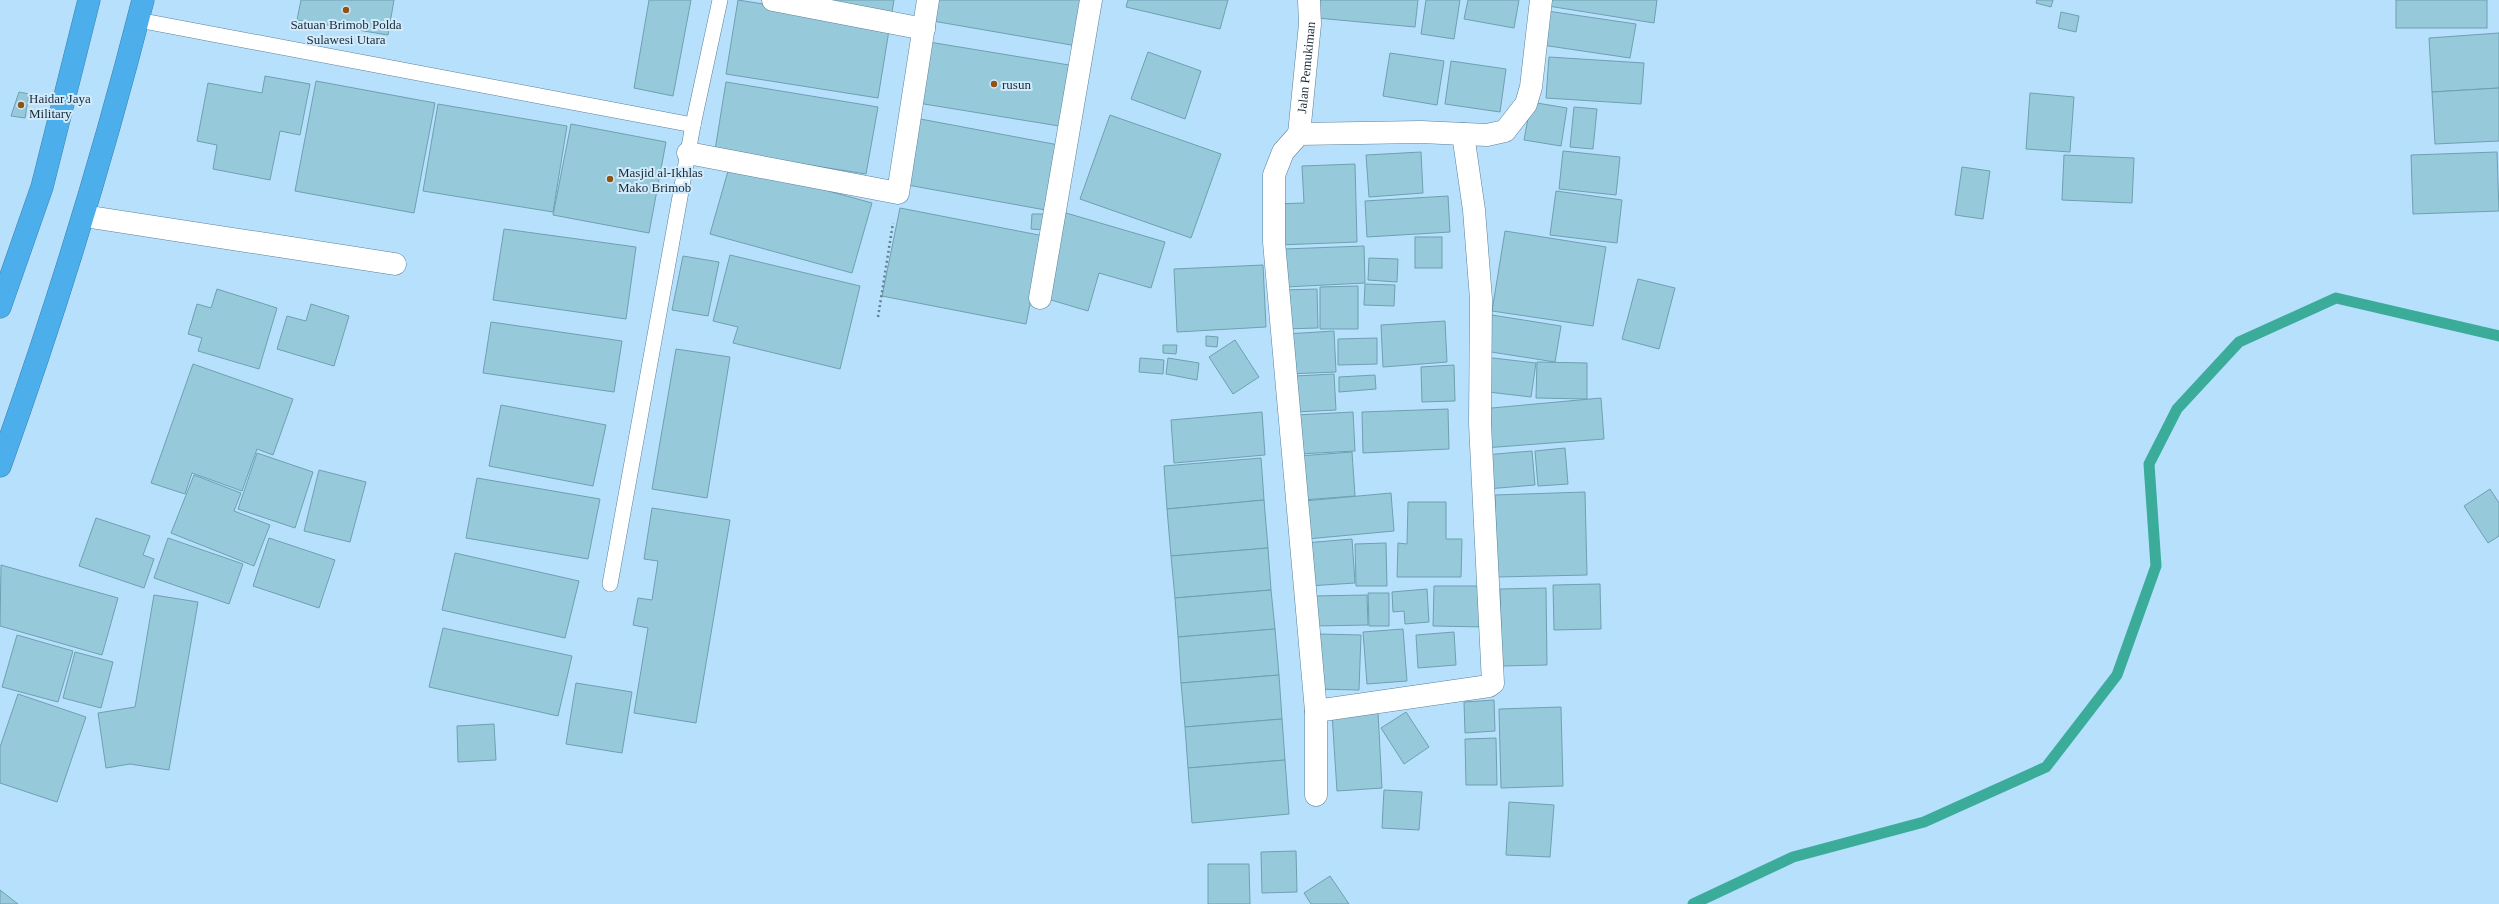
<svg xmlns="http://www.w3.org/2000/svg" width="2499" height="904" viewBox="0 0 2499 904" font-family="'Times New Roman',serif">
	<style>
		.lines { fill: none; stroke-linecap: round; stroke-linejoin: round }
		.stream { stroke: #3aac99; stroke-width: 11 }
		.building { fill: #96cadb; stroke: #6da0b0 }
		.lane-casing { stroke: #5b819b; stroke-width: 16 }
		.street-casing { stroke: #5b819b; stroke-width: 23 }
		.highway-casing { stroke: #3a80ab; stroke-width: 23 }
		.path { stroke: #627e91; stroke-width: 2.5; stroke-dasharray: 2 3; stroke-linecap: butt }
		.lane { stroke: #fff; stroke-width: 15 }
		.street { stroke: #fff; stroke-width: 22 }
		.highway { stroke: #4caeeb; stroke-width: 22 }
		.poi-dot { fill: #905215; stroke: #d2ebfc; stroke-width: 1.5 }
		.labels { text-anchor: middle; stroke-width: 4; stroke-linejoin: round; paint-order: stroke }
		.poi-label { font-size: 13px; fill: #1a2a35; stroke: #d2ebfc; text-anchor: start }
		.street-label { font-size: 13px; fill: #1a2a35; stroke: #d2ebfc }
	</style>
	<rect width="100%" height="100%" fill="#b7e0fd"/>
	<g class="lines">
		<polyline class="stream" points="1693,904 1793,857 1924,822 2046,767 2117,675 2156,566 2149,464 2177,409 2239,342 2336,298 2499,336"/>
	</g>
	<g class="building">
		<polygon points="301,0 394,0 388,35 297,20"/>
		<polygon points="649,0 691,0 673,96 634,88"/>
		<polygon points="738,0 890,24 878,98 726,74"/>
		<polygon points="823,0 894,0 892,12"/>
		<polygon points="931,0 1085,0 1077,46 927,20"/>
		<polygon points="1128,0 1228,0 1220,29 1126,7"/>
		<polygon points="1319,0 1418,0 1415,27 1317,18"/>
		<polygon points="1426,0 1460,0 1454,39 1421,34"/>
		<polygon points="1468,0 1519,0 1514,28 1464,19"/>
		<polygon points="1543,0 1657,0 1654,23 1542,5"/>
		<polygon points="2037,0 2053,0 2051,7 2036,3"/>
		<rect x="2396" y="0" width="91" height="28"/>
		<polygon points="1547,11 1636,24 1630,58 1542,45"/>
		<polygon points="2061,12 2079,16 2076,32 2058,28"/>
		<polygon points="2499,33 2499,88 2432,92 2429,38"/>
		<polygon points="929,42 1069,65 1059,126 918,103"/>
		<polygon points="1148,52 1201,71 1185,119 1131,99"/>
		<polygon points="1390,53 1444,61 1437,105 1383,96"/>
		<polygon points="1549,57 1644,63 1641,104 1546,98"/>
		<polygon points="1451,61 1506,69 1500,112 1445,104"/>
		<polygon points="265,76 310,84 300,135 280,131 270,180 213,169 217,145 197,141 208,83 262,93"/>
		<polygon points="316,81 435,103 414,213 295,191"/>
		<polygon points="726,82 878,107 866,174 715,150"/>
		<polygon points="2499,88 2499,141 2435,144 2432,92"/>
		<polygon points="19,92 29,94 25,118 11,116"/>
		<polygon points="2030,93 2074,97 2070,152 2026,149"/>
		<polygon points="1531,102 1567,108 1561,146 1524,140"/>
		<polygon points="438,104 567,126 553,212 423,191"/>
		<polygon points="1574,107 1597,109 1593,149 1570,147"/>
		<polygon points="1110,115 1221,154 1191,238 1080,199"/>
		<polygon points="915,118 1064,146 1051,211 902,184"/>
		<polygon points="571,124 666,142 649,233 553,215"/>
		<polygon points="1563,151 1620,157 1616,195 1559,189"/>
		<polygon points="1421,152 1423,193 1369,197 1366,155"/>
		<polygon points="2497,152 2499,211 2413,214 2411,155"/>
		<polygon points="2064,155 2134,158 2132,203 2062,200"/>
		<polygon points="730,164 872,203 852,273 710,234"/>
		<polygon points="1355,164 1357,242 1278,245 1276,204 1304,203 1302,166"/>
		<polygon points="1962,167 1990,171 1983,219 1955,215"/>
		<polygon points="1556,191 1622,200 1617,243 1550,235"/>
		<polygon points="1448,196 1450,232 1367,237 1365,201"/>
		<polygon points="900,208 1044,236 1026,324 882,296"/>
		<polygon points="1066,213 1165,242 1151,288 1099,273 1088,311 1041,297"/>
		<polygon points="1032,214 1044,214 1043,230 1031,229"/>
		<polygon points="504,229 636,247 626,319 493,300"/>
		<polygon points="1505,231 1606,247 1593,326 1492,311"/>
		<rect x="1415" y="237" width="27" height="31"/>
		<polygon points="1364,246 1365,283 1285,287 1284,249"/>
		<polygon points="730,255 860,286 840,369 733,343 738,327 713,321"/>
		<polygon points="683,256 719,262 708,316 672,310"/>
		<polygon points="1369,258 1398,259 1397,282 1368,280"/>
		<polygon points="1263,265 1266,327 1177,332 1174,269"/>
		<polygon points="1638,279 1675,288 1659,349 1622,339"/>
		<polygon points="1365,284 1395,285 1394,306 1364,305"/>
		<polygon points="1358,286 1358,329 1320,329 1320,287"/>
		<polygon points="217,289 277,308 259,369 198,351 202,338 188,334 197,304 211,308"/>
		<polygon points="1317,289 1318,328 1283,329 1283,290"/>
		<polygon points="311,304 349,316 334,366 277,349 287,316 306,321"/>
		<polygon points="1492,315 1561,326 1555,362 1485,351"/>
		<polygon points="1445,321 1447,362 1383,367 1381,325"/>
		<polygon points="491,322 622,341 614,392 483,373"/>
		<polygon points="1334,331 1336,372 1287,374 1286,334"/>
		<polygon points="1206,336 1218,337 1217,347 1206,346"/>
		<polygon points="1377,338 1377,364 1338,365 1338,339"/>
		<polygon points="1235,340 1259,377 1233,394 1209,357"/>
		<polygon points="1163,345 1177,345 1176,354 1163,353"/>
		<polygon points="676,349 730,357 707,498 652,489"/>
		<polygon points="1484,357 1536,363 1531,397 1480,391"/>
		<polygon points="1140,358 1164,360 1163,374 1139,372"/>
		<polygon points="1168,358 1199,363 1197,380 1166,374"/>
		<polygon points="1537,362 1587,363 1587,399 1536,398"/>
		<polygon points="193,364 293,399 273,455 257,449 242,491 192,473 185,494 151,483"/>
		<polygon points="1454,365 1455,401 1422,402 1421,367"/>
		<polygon points="1334,374 1336,410 1296,412 1295,376"/>
		<polygon points="1375,375 1376,389 1339,392 1339,377"/>
		<polygon points="1601,398 1604,439 1484,448 1481,409"/>
		<polygon points="501,405 606,425 593,486 489,466"/>
		<polygon points="1448,409 1449,449 1363,453 1362,412"/>
		<polygon points="1262,412 1265,455 1174,463 1171,420"/>
		<polygon points="1353,412 1355,451 1298,454 1296,415"/>
		<polygon points="1565,448 1568,484 1538,486 1535,451"/>
		<polygon points="1532,451 1535,485 1487,489 1484,455"/>
		<polygon points="1352,452 1355,496 1303,500 1299,456"/>
		<polygon points="257,453 313,472 295,528 238,509"/>
		<polygon points="1261,458 1264,500 1167,509 1164,466"/>
		<polygon points="319,470 366,482 350,542 304,531"/>
		<polygon points="194,475 241,493 234,511 270,525 254,566 171,533"/>
		<polygon points="477,478 600,499 588,559 466,538"/>
		<polygon points="2490,489 2499,503 2499,536 2488,543 2464,506"/>
		<polygon points="1585,492 1587,575 1497,577 1495,495"/>
		<polygon points="1391,493 1394,531 1307,539 1304,501"/>
		<polygon points="1264,500 1268,548 1171,556 1167,509"/>
		<polygon points="1408,502 1446,502 1446,539 1462,539 1461,577 1397,577 1398,543 1407,544"/>
		<polygon points="652,508 730,520 696,723 634,713 648,628 633,625 638,598 652,600 658,561 644,559"/>
		<polygon points="96,518 150,536 143,555 154,559 144,588 79,566"/>
		<polygon points="168,538 243,564 229,604 154,578"/>
		<polygon points="269,538 335,560 319,608 253,586"/>
		<polygon points="1352,539 1355,583 1308,586 1305,543"/>
		<polygon points="1386,543 1387,586 1356,586 1355,544"/>
		<polygon points="1268,548 1271,590 1175,598 1171,556"/>
		<polygon points="455,553 579,581 565,638 442,610"/>
		<polygon points="1,565 118,598 102,655 0,626"/>
		<polygon points="1600,584 1601,629 1554,630 1553,585"/>
		<polygon points="1434,586 1487,586 1486,627 1433,626"/>
		<polygon points="1546,588 1547,665 1502,666 1500,589"/>
		<polygon points="1427,589 1429,622 1405,624 1404,611 1393,612 1392,592"/>
		<polygon points="1271,590 1275,629 1178,637 1175,598"/>
		<polygon points="1368,593 1389,593 1389,626 1369,626"/>
		<polygon points="154,595 198,602 169,770 130,764 106,768 98,713 135,707"/>
		<polygon points="1367,595 1368,625 1313,626 1312,596"/>
		<polygon points="443,628 572,656 558,716 429,687"/>
		<polygon points="1275,629 1279,675 1181,683 1178,637"/>
		<polygon points="1403,629 1407,681 1367,684 1363,632"/>
		<polygon points="1454,632 1456,665 1418,668 1416,635"/>
		<polygon points="1317,634 1361,635 1359,690 1315,689"/>
		<polygon points="17,635 73,651 58,702 2,687"/>
		<polygon points="75,652 113,662 101,708 63,698"/>
		<polygon points="1279,675 1282,719 1185,727 1181,683"/>
		<polygon points="576,683 632,692 622,753 566,744"/>
		<polygon points="18,694 86,717 57,802 0,783 0,747"/>
		<polygon points="1494,700 1495,731 1465,733 1464,702"/>
		<polygon points="1561,707 1563,786 1501,788 1499,709"/>
		<polygon points="1378,712 1382,788 1337,791 1332,714"/>
		<polygon points="1406,712 1429,747 1404,764 1381,728"/>
		<polygon points="1282,719 1285,760 1188,768 1185,727"/>
		<polygon points="494,724 496,760 458,762 457,726"/>
		<polygon points="1496,738 1497,785 1466,785 1465,739"/>
		<polygon points="1285,760 1289,814 1192,823 1188,768"/>
		<polygon points="1384,790 1422,792 1419,830 1382,828"/>
		<polygon points="1509,802 1554,805 1550,857 1506,855"/>
		<polygon points="1296,851 1297,892 1262,893 1261,852"/>
		<polygon points="1208,864 1249,864 1250,904 1208,904"/>
		<polygon points="1330,876 1349,904 1311,904 1304,893"/>
		<polygon points="0,890 18,904 0,904"/>
	</g>
	<g class="lines">
		<defs>
			<g id="lane">
				<polyline points="138,20 693,125"/>
				<polyline points="610,584 693,125 720,0"/>
			</g>
			<g id="street">
				<polyline points="773,0 924,29"/>
				<path id="s1" d="M1299,134L1310,24L1309,0"/>
				<polyline points="688,153 898,193 928,0"/>
				<polyline points="84,216 395,264"/>
				<polyline points="1040,298 1091,0"/>
				<polyline points="1316,711 1489,686 1493,683 1480,424 1481,299 1474,210 1463,134"/>
				<polyline points="1316,795 1316,711 1274,242 1274,175 1283,152 1299,134 1421,132 1487,135 1505,131 1526,104 1531,87 1541,0"/>
			</g>
			<g id="highway">
				<polyline points="0,307 42,187 89,0"/>
				<path d="M0,466C55,313 103,158 143,0"/>
			</g>
		</defs>
		<use href="#lane" class="lane-casing"/>
		<use href="#street" class="street-casing"/>
		<use href="#highway" class="highway-casing"/>
		<polyline class="path" points="878,317 893,223"/>
		<use href="#lane" class="lane"/>
		<use href="#street" class="street"/>
		<use href="#highway" class="highway"/>
	</g>
	<g class="poi-dot">
		<circle cx="346" cy="10" r="4"/>
		<circle cx="994" cy="84" r="4"/>
		<circle cx="21" cy="105" r="4"/>
		<circle cx="610" cy="179" r="4"/>
	</g>
	<g class="labels">
		<g class="poi-label">
			<text x="346" y="29" text-anchor="middle">Satuan Brimob Polda<tspan x="346" dy="15">Sulawesi Utara</tspan></text>
			<text x="1002" y="89">rusun</text>
			<text x="29" y="103">Haidar Jaya<tspan x="29" dy="15">Military</tspan></text>
			<text x="618" y="177">Masjid al-Ikhlas<tspan x="618" dy="15">Mako Brimob</tspan></text>
		</g>
		<g class="street-label">
			<text dy="5" stroke="none"><textPath href="#s1" startOffset="67">Jalan Pemukiman</textPath></text>
		</g>
	</g>
</svg>
